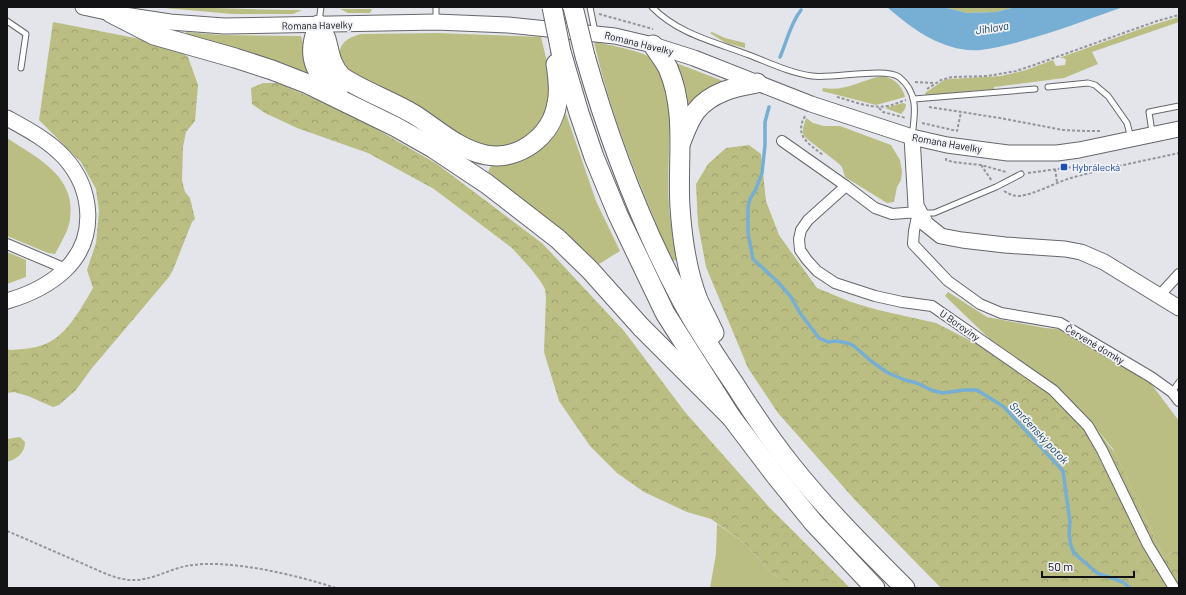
<svg xmlns="http://www.w3.org/2000/svg" width="1186" height="595" viewBox="0 0 1186 595" font-family="Barlow,sans-serif">
	<style>
		.green { fill: #babe83 }
		.forest { fill: url(#forest-crowns) }
		.water { fill: #77aed4 }
		.lines { fill: none; stroke-linecap: round; stroke-linejoin: round }
		.stream { stroke: #77aed4; stroke-width: 3.5 }
		.lane-casing { stroke: #65676c; stroke-width: 7 }
		.street-casing { stroke: #65676c; stroke-width: 12 }
		.secondary-casing { stroke: #65676c; stroke-width: 17 }
		.highway-casing { stroke: #65676c; stroke-width: 21 }
		.path { stroke: #949599; stroke-width: 2; stroke-dasharray: 3 2; stroke-linecap: butt }
		.lane { stroke: #fff; stroke-width: 5 }
		.street { stroke: #fff; stroke-width: 10 }
		.secondary { stroke: #fff; stroke-width: 15 }
		.highway { stroke: #fff; stroke-width: 19 }
		.highway-bridge-casing { stroke: #65676c; stroke-width: 21; stroke-linecap: butt }
		.highway-bridge { stroke: #fff; stroke-width: 19 }
		.transit-dot { fill: #1a4fb4; stroke: #f0f2f8; stroke-width: 1.5 }
		.labels { text-anchor: middle; stroke-width: 3.5; stroke-linejoin: round; paint-order: stroke }
		.street-label { font-size: 10px; fill: #131315; stroke: #f0f2f8 }
		.transit-label { font-size: 10px; fill: #164399; stroke: #f0f2f8; text-anchor: start }
		.water-label { font-size: 11px; font-style: italic; fill: #0e3b56; stroke: #f0f2f8 }
	</style>
	<defs>
		<pattern id="forest-crowns" width="20" height="18" patternUnits="userSpaceOnUse"><rect width="20" height="18" fill="#babe83"/><path d="M2 6a3 3 0 1 1 6 0M12 15a3 3 0 1 1 6 0" fill="none" stroke="#9fa270"/></pattern>
	</defs>
	<rect width="100%" height="100%" fill="#e3e5ea"/>
	<g class="green">
		<path d="M153,7C202,7 252,10 302,10L293,14H233Z"/>
		<polygon points="943,7 1015,7 996,12 967,13"/>
		<polygon points="340,9 372,9 370,13 348,13"/>
		<polygon points="1179,17 1179,22 1092,52 1098,64 1064,78 994,87 994,89 926,95 925,93 944,80 948,79 1001,76 1026,70 1053,60 1056,66 1065,65 1066,60 1064,58 1059,58 1146,27"/>
		<polygon points="186,32 221,35 301,36 312,76 186,36"/>
		<polygon points="712,32 725,38 745,43 745,48 726,43 710,33"/>
		<path d="M438,33L541,37L551,79L550,105L539,129L510,148L477,146L352,73C333,57 336,40 361,34Z"/>
		<path d="M594,42C603,43 644,52 649,57C656,64 662,74 665,83C674,121 666,166 669,205C670,224 674,242 677,260L672,261C642,190 611,118 594,42Z"/>
		<polygon points="676,63 723,81 723,83 684,114"/>
		<path d="M882,76C894,78 902,85 905,97L876,105L822,91L823,88C845,92 861,80 882,76Z"/>
		<path d="M903,103L906,104C906,108 904,111 901,114L885,108Z"/>
		<polygon points="564,108 596,201 620,251 599,264 554,224 488,172 492,164 513,163 519,161 535,152"/>
		<polygon points="806,118 813,123 824,126 840,126 891,145 900,160 902,172 901,180 897,187 894,202 887,203 845,177 842,167 838,163 806,138 803,134 803,128"/>
		<path d="M7,138C37,158 77,176 70,220C68,232 60,244 55,254L48,253L7,236Z"/>
		<polygon points="7,252 26,260 26,277 7,284"/>
		<polygon points="948,292 987,317 1045,328 1058,329 1149,381 1179,421 1179,548 1164,558 1113,449 1085,415 1047,380 998,347 945,296"/>
		<polygon points="717,524 742,541 772,574 797,588 710,588 716,554"/>
	</g>
	<g class="forest">
		<path d="M53,22L156,42L178,50L188,57L198,85L195,121L186,132L183,147L182,180L185,192L190,198L195,219L192,222L173,270L169,277L92,368L76,390L59,405L53,407L28,396L14,392L7,393V349L10,350C19,349 27,349 36,347C65,341 79,311 93,288L87,270L96,243L99,211L96,189L81,162L39,120Z"/>
		<polygon points="263,83 278,83 354,116 437,164 543,244 624,331 685,412 769,507 850,588 796,588 772,574 742,541 711,519 687,512 644,492 617,473 590,446 559,401 544,352 546,297 545,289 541,282 531,269 512,248 434,189 368,153 297,128 265,113 252,104 251,88"/>
		<polygon points="749,145 761,154 766,201 779,235 817,288 851,302 878,310 936,323 1047,380 1085,415 1115,453 1164,558 1179,548 1179,588 941,588 855,500 778,413 748,368 706,267 698,224 696,184 708,164 726,148"/>
		<path d="M20,437L25,442C25,453 17,459 7,462V439Z"/>
	</g>
	<path class="water" d="M887,7H943L967,13L996,12L1015,7H1123C1087,20 1052,33 1015,43C997,47 979,53 961,49C932,44 908,25 887,7Z"/>
	<g class="lines">
		<g class="stream">
			<path d="M780,57C787,41 790,24 801,10"/>
			<polyline points="769,107 765,122 765,145 762,173 756,189 750,199 748,207 748,233 753,259 778,282 791,297 800,313 819,338 828,342 836,341 848,343 854,346 871,361 888,373 905,380 917,383 931,390 943,393 964,390 977,390 1004,407 1063,471 1070,522 1069,534 1071,546 1074,553 1097,573 1123,582 1130,588"/>
		</g>
		<defs>
			<g id="lane">
				<polyline points="590,7 595,32"/>
				<path d="M652,7C678,34 715,42 749,55C770,63 790,73 812,76C832,79 886,67 899,77C919,93 915,114 912,136"/>
				<polyline points="7,21 26,34 21,68"/>
				<polyline points="436,21 436,7"/>
				<polyline points="319,22 321,7"/>
				<polyline points="1048,87 1088,83 1095,85 1108,96 1127,123 1131,138"/>
				<polyline points="914,99 1035,89"/>
				<polyline points="1152,132 1149,112 1179,106"/>
				<polyline points="922,213 934,213 996,187 1021,174"/>
				<polyline points="1172,392 1179,382"/>
			</g>
			<g id="street">
				<polyline points="782,141 846,186 875,208 892,214 918,212 914,231 913,244 948,281 980,304 1001,313 1060,323 1151,377 1172,392 1179,401"/>
				<polyline points="846,186 808,220 801,230 799,239 800,250 807,260 817,271 835,283 875,296 902,302 932,306 1053,390 1088,426 1102,450 1148,545 1174,588"/>
				<polyline points="7,244 66,269"/>
				<polyline points="1159,296 1179,274"/>
			</g>
			<g id="secondary">
				<polyline points="83,7 111,13 170,22 224,26 436,22 508,25 615,36 653,45 694,58 811,104 912,137 947,145 1008,153 1057,153 1079,150 1179,129"/>
				<path d="M7,118C27,129 48,140 64,157C93,189 98,238 65,270C49,285 28,295 7,301"/>
				<polyline points="912,137 916,206 926,224 941,236 962,240 1005,245 1065,249 1081,252 1104,262 1179,308"/>
			</g>
			<g id="highway">
				<polyline points="111,13 154,35 235,58 272,70 308,84 396,127 433,148 487,184 558,239 590,270 641,327 731,417"/>
				<path d="M319,25C321,29 324,34 326,39C330,54 331,66 342,77C365,92 392,101 415,115C437,129 459,150 486,155C519,161 552,136 557,103C560,91 558,77 556,64"/>
				<path d="M319,25C306,53 313,74 338,92"/>
				<path d="M653,45C658,53 664,60 668,68C687,112 677,161 680,207C682,237 687,272 698,300C703,311 709,322 714,333"/>
				<polyline points="561,52 579,113 594,157 618,215 665,313 731,417 775,475 813,522 875,588"/>
				<path d="M585,56C609,140 640,222 681,299C697,329 716,357 735,385C752,412 771,440 791,465C826,509 865,548 905,588"/>
				<path d="M681,142C685,132 689,120 696,111C711,92 735,87 757,83"/>
			</g>
		</defs>
		<use href="#lane" class="lane-casing"/>
		<use href="#street" class="street-casing"/>
		<use href="#secondary" class="secondary-casing"/>
		<use href="#highway" class="highway-casing"/>
		<g class="path">
			<polyline points="250,7 300,7"/>
			<polyline points="599,14 653,29"/>
			<polyline points="915,82 935,83"/>
			<polyline points="927,89 941,80 952,77 988,76 1016,71 1034,65 1157,21 1179,15"/>
			<path d="M837,97C853,101 870,109 887,106C894,105 899,102 906,100"/>
			<polyline points="929,107 1000,118 1063,130 1085,131 1101,131"/>
			<polyline points="879,108 883,112 906,118"/>
			<path d="M805,116C794,136 808,143 823,155"/>
			<polyline points="922,123 957,131 961,112"/>
			<polyline points="946,158 946,160 953,162 981,165 1006,172"/>
			<polyline points="981,165 992,181"/>
			<polyline points="1055,169 1057,182"/>
			<polyline points="1028,173 1072,167"/>
			<path d="M1004,191C1009,194 1013,196 1019,196C1036,194 1054,183 1071,178C1106,168 1143,161 1179,153"/>
			<path d="M7,531C31,541 55,552 79,562C96,569 113,579 131,580C151,581 167,570 186,566C227,558 296,575 336,588"/>
		</g>
		<use href="#lane" class="lane"/>
		<use href="#street" class="street"/>
		<use href="#secondary" class="secondary"/>
		<use href="#highway" class="highway"/>
		<defs>
			<g id="highway-bridge">
				<polyline points="552,7 561,52"/>
				<polyline points="573,7 585,56"/>
			</g>
		</defs>
		<use href="#highway-bridge" class="highway-bridge-casing"/>
		<use href="#highway-bridge" class="highway-bridge"/>
	</g>
	<rect class="transit-dot" x="1060" y="163" width="8" height="8" rx="2"/>
	<g class="labels">
		<g class="street-label">
			<text transform="translate(317 25) rotate(-1)" y="4">Romana Havelky</text>
			<text transform="translate(639 43) rotate(14)" y="4">Romana Havelky</text>
			<text transform="translate(947 143) rotate(10)" y="4">Romana Havelky</text>
			<text transform="translate(960 325) rotate(35)" y="4">U Boroviny</text>
			<text transform="translate(1095 344) rotate(31)" y="4">Červené domky</text>
		</g>
		<g class="transit-label">
			<text x="1072" y="171">Hybrálecká</text>
		</g>
		<g class="water-label">
			<text transform="translate(992 28) rotate(-9)" y="4">Jihlava</text>
			<text transform="translate(1039 433) rotate(47)" y="4">Smrčenský potok</text>
		</g>
	</g>
	<rect width="1186" height="595" fill="none" stroke="#131315" stroke-width="16"/>
	<path d="M1042 571v6h92v-6" fill="none" stroke="#131315" stroke-width="2"/>
	<text x="1048" y="571" font-size="12" fill="#131315" stroke="#f0f2f8" stroke-width="3" paint-order="stroke">50 m</text>
</svg>
